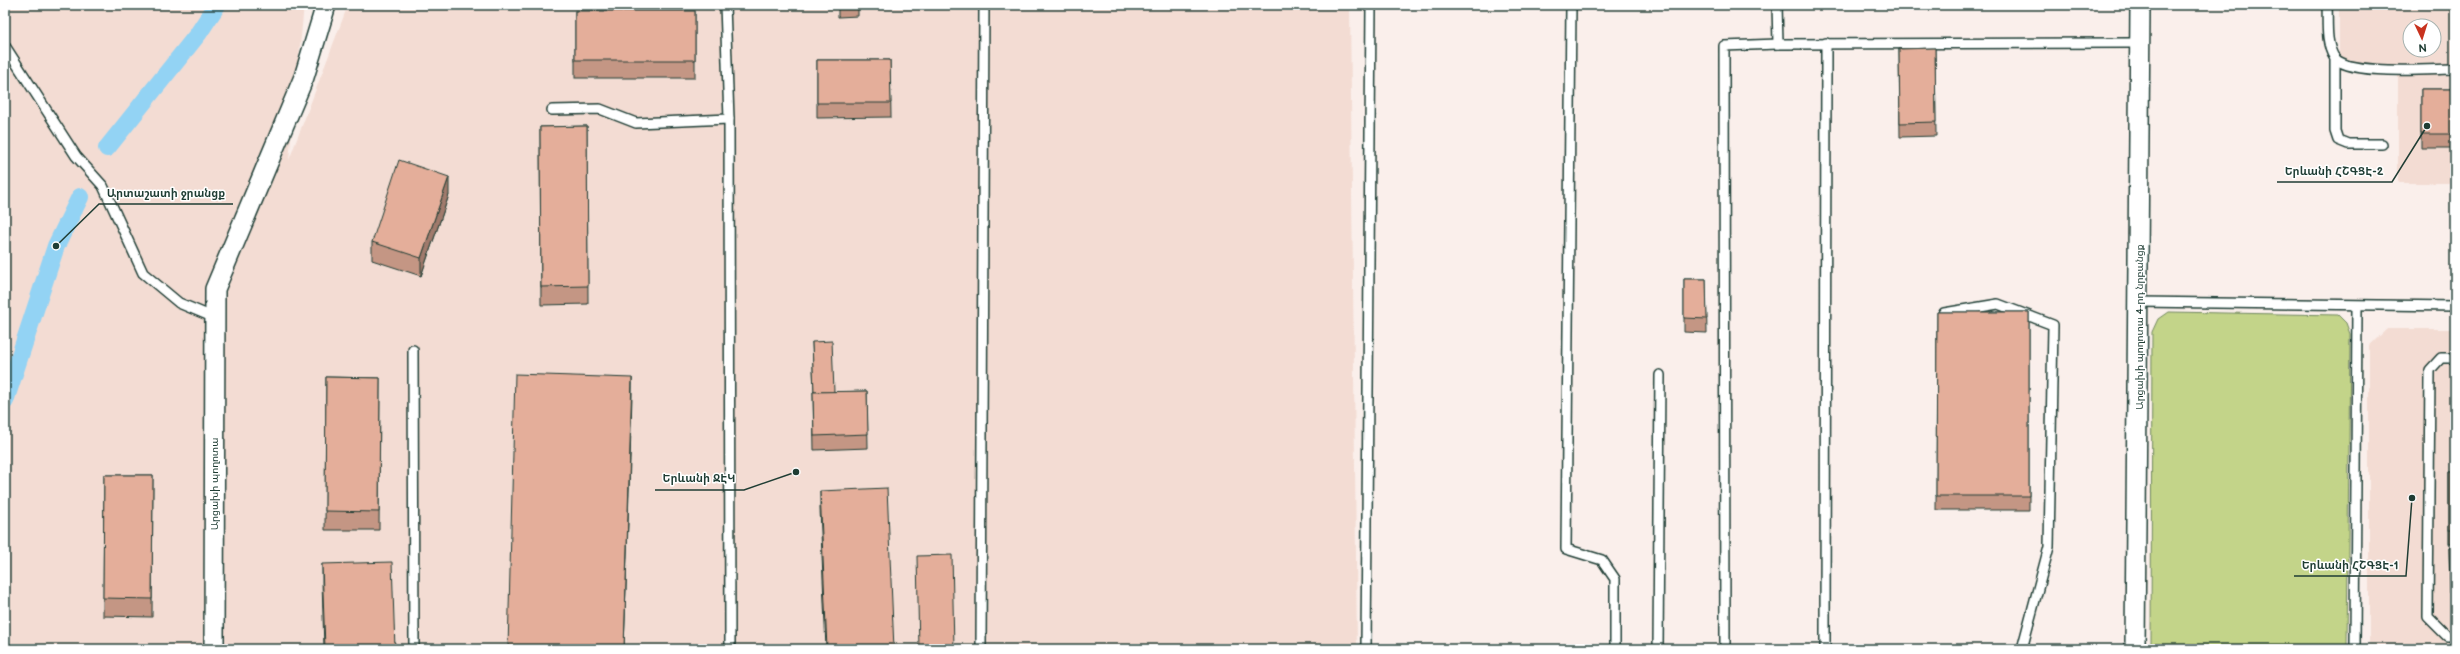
<svg xmlns="http://www.w3.org/2000/svg" width="2460" height="654" viewBox="0 0 2460 654" font-family="'Balsamiq Sans','Noto Sans Armenian',sans-serif">
	<style>
		.built { fill: #f3dcd3; fill-rule: evenodd }
		.green { fill: #c3d489; stroke: #71885e }
		.lines { fill: none; stroke-linecap: round; stroke-linejoin: round }
		.canal { stroke: #93d3f4; stroke-width: 18 }
		.lane-casing { stroke: #1f3d34; stroke-width: 12 }
		.street-casing { stroke: #1f3d34; stroke-width: 22 }
		.lane { stroke: #fff; stroke-width: 9 }
		.street { stroke: #fff; stroke-width: 19 }
		.wall { fill: #c49684; stroke: #1f3d34 }
		.shaded-wall { fill: #a07a6c; stroke: #1f3d34 }
		.building { fill: #e4ae9a; stroke: #1f3d34 }
		.labels { text-anchor: middle; stroke-width: 3; stroke-linejoin: round; paint-order: stroke }
		.street-label { font-size: 10px; fill: #1f3d34; stroke: #fff }
		.leader { fill: none; stroke: #1f3d34; stroke-width: 1.5 }
		.callout-dot { fill: #1f3d34; stroke: #fff; stroke-width: 1.5 }
		.callout-label { font-size: 11px; text-anchor: middle; font-weight: bold; fill: #1f3d34; stroke: #fff; stroke-width: 3; stroke-linejoin: round; paint-order: stroke }
	</style>
	<rect width="100%" height="100%" fill="#faefeb"/>
	<filter id="ink" filterUnits="userSpaceOnUse"><feTurbulence type="fractalNoise" baseFrequency=".025" numOctaves="2"/><feDisplacementMap in="SourceGraphic" scale="8" xChannelSelector="R" yChannelSelector="G"/><feConvolveMatrix kernelMatrix="1 2 1 2 8 2 1 2 1" color-interpolation-filters="sRGB"/></filter>
	<g filter="url(#ink)">
		<g class="built">
			<polygon points="5,5 304,5 289,160 348,5 1350,5 1357,649 5,649"/>
			<path d="M2339,5H2455V183H2398V70H2339ZM2410,26H2434V50H2410Z"/>
			<polygon points="2387,329 2455,329 2455,649 2369,649 2369,346"/>
		</g>
		<polygon class="green" points="2168,312 2338,315 2346,323 2350,334 2347,649 2151,649 2152,332 2158,319"/>
		<g class="lines">
			<g class="canal">
				<polyline points="107,148 198,34 217,5"/>
				<polyline points="5,401 56,246 80,197"/>
			</g>
			<defs>
				<g id="lane">
					<polyline points="725,5 729,119 730,649"/>
					<polyline points="1571,5 1566,549 1602,560 1615,579 1615,649"/>
					<path d="M2327,5C2328,22 2325,42 2334,57C2347,76 2432,69 2455,69"/>
					<polyline points="1778,44 2139,43"/>
					<polyline points="5,46 76,156 103,186 143,273 179,303 215,318"/>
					<polyline points="2335,58 2335,131 2338,140 2348,144 2382,144"/>
					<polyline points="552,110 600,109 636,123 729,119"/>
					<polyline points="2139,302 2455,306"/>
					<polyline points="1944,313 1998,304 2053,325 2049,547 2022,649"/>
					<polyline points="413,350 414,649"/>
					<polyline points="2455,358 2441,358 2430,370 2428,617 2447,636 2455,636"/>
					<polyline points="981,649 984,5"/>
					<polyline points="1366,649 1371,5"/>
					<polyline points="1658,649 1660,375"/>
					<polyline points="1725,649 1724,46 1778,44 1777,5"/>
					<polyline points="1825,649 1826,43"/>
					<polyline points="2355,649 2357,306"/>
				</g>
				<g id="street">
					<polyline points="214,649 215,289 304,77 326,5"/>
					<polyline points="2135,649 2140,5"/>
				</g>
			</defs>
			<use href="#lane" class="lane-casing"/>
			<use href="#street" class="street-casing"/>
			<use href="#lane" class="lane"/>
			<use href="#street" class="street"/>
		</g>
		<g class="wall">
			<polygon points="838,5 858,5 858,16 838,17"/>
			<rect x="575" y="11" width="120" height="67"/>
			<polygon points="1935,48 1936,136 1900,137 1899,49"/>
			<polygon points="817,60 890,60 891,117 817,118"/>
			<polygon points="2421,89 2455,89 2455,175 2453,175 2453,148 2421,148"/>
			<polygon points="587,126 588,304 541,305 540,127"/>
			<polygon points="449,195 421,276 372,260 372,242"/>
			<polygon points="1684,279 1706,279 1707,333 1684,332"/>
			<polygon points="1937,312 2029,312 2029,510 1936,510"/>
			<polygon points="812,342 834,392 867,391 868,448 814,450 813,392 814,392"/>
			<polygon points="326,377 380,378 379,530 325,530"/>
			<rect x="2449" y="472" width="6" height="71"/>
			<polygon points="104,475 153,475 152,617 103,616"/>
			<polygon points="820,491 894,649 826,649 820,509"/>
			<polygon points="2449,548 2455,548 2455,593 2450,593"/>
			<polygon points="322,564 395,649 324,649 322,582"/>
		</g>
		<g class="shaded-wall">
			<polygon points="449,177 449,195 421,276 421,258"/>
			<polygon points="632,378 632,396 624,649"/>
		</g>
		<g class="building">
			<rect x="838" y="5" width="20" height="2"/>
			<rect x="575" y="11" width="120" height="49"/>
			<polygon points="1935,48 1936,122 1900,123 1899,49"/>
			<polygon points="817,60 890,60 891,103 817,103"/>
			<polygon points="2421,89 2455,89 2455,161 2453,161 2453,134 2421,134"/>
			<polygon points="587,126 588,286 541,287 540,127"/>
			<polygon points="399,160 449,177 421,258 372,242"/>
			<polygon points="1684,279 1706,279 1707,319 1684,318"/>
			<polygon points="1937,312 2029,312 2029,496 1936,496"/>
			<polygon points="832,341 834,392 814,392 812,342"/>
			<polygon points="515,374 632,378 624,649 508,649"/>
			<polygon points="326,377 380,378 379,512 325,511"/>
			<polygon points="867,391 868,434 814,436 813,392"/>
			<rect x="2449" y="472" width="6" height="57"/>
			<polygon points="104,475 153,475 152,599 103,598"/>
			<polygon points="887,488 894,649 827,649 820,491"/>
			<polygon points="2449,548 2455,548 2455,579 2450,579"/>
			<polygon points="952,555 954,649 919,649 917,556"/>
			<polygon points="392,562 395,649 325,649 322,564"/>
		</g>
	</g>
	<g class="labels">
		<g class="street-label">
			<text transform="translate(2139 327) rotate(-90)" y="4">Արցախի պողոտա 4-րդ նրբանցք</text>
			<text transform="translate(214 484) rotate(-90)" y="4">Արցախի պողոտա</text>
		</g>
	</g>
	<path class="leader" d="M2427 126L2392 182H2277M56 246L99 204H233M796 472L744 490H655M2412 498L2406 576H2294"/>
	<g class="callout-dot">
		<circle cx="2427" cy="126" r="4"/>
		<circle cx="56" cy="246" r="4"/>
		<circle cx="796" cy="472" r="4"/>
		<circle cx="2412" cy="498" r="4"/>
	</g>
	<g class="callout-label">
		<text x="2334" y="175">Երևանի ՀՇԳՑԷ-2</text>
		<text x="166" y="197">Արտաշատի ջրանցք</text>
		<text x="699" y="482">Երևանի ՋԷԿ</text>
		<text x="2350" y="569">Երևանի ՀՇԳՑԷ-1</text>
	</g>
	<rect width="2460" height="654" fill="none" stroke="#fff" stroke-width="20"/>
	<rect x="10" y="10" width="2440" height="634" fill="none" stroke="#1f3d34" stroke-width="1.5" filter="url(#ink)"/>
	<g transform="translate(2422 38) rotate(176)"><circle r="19" fill="#ffffff" stroke="#a5b1ae"/>
	<path d="M0-3L7 15L0 10L-7 15Z" fill="#c8321e"/>
	<text y="-6" font-size="11" font-weight="bold" text-anchor="middle" fill="#1f3d34">N</text>
	</g>
</svg>
